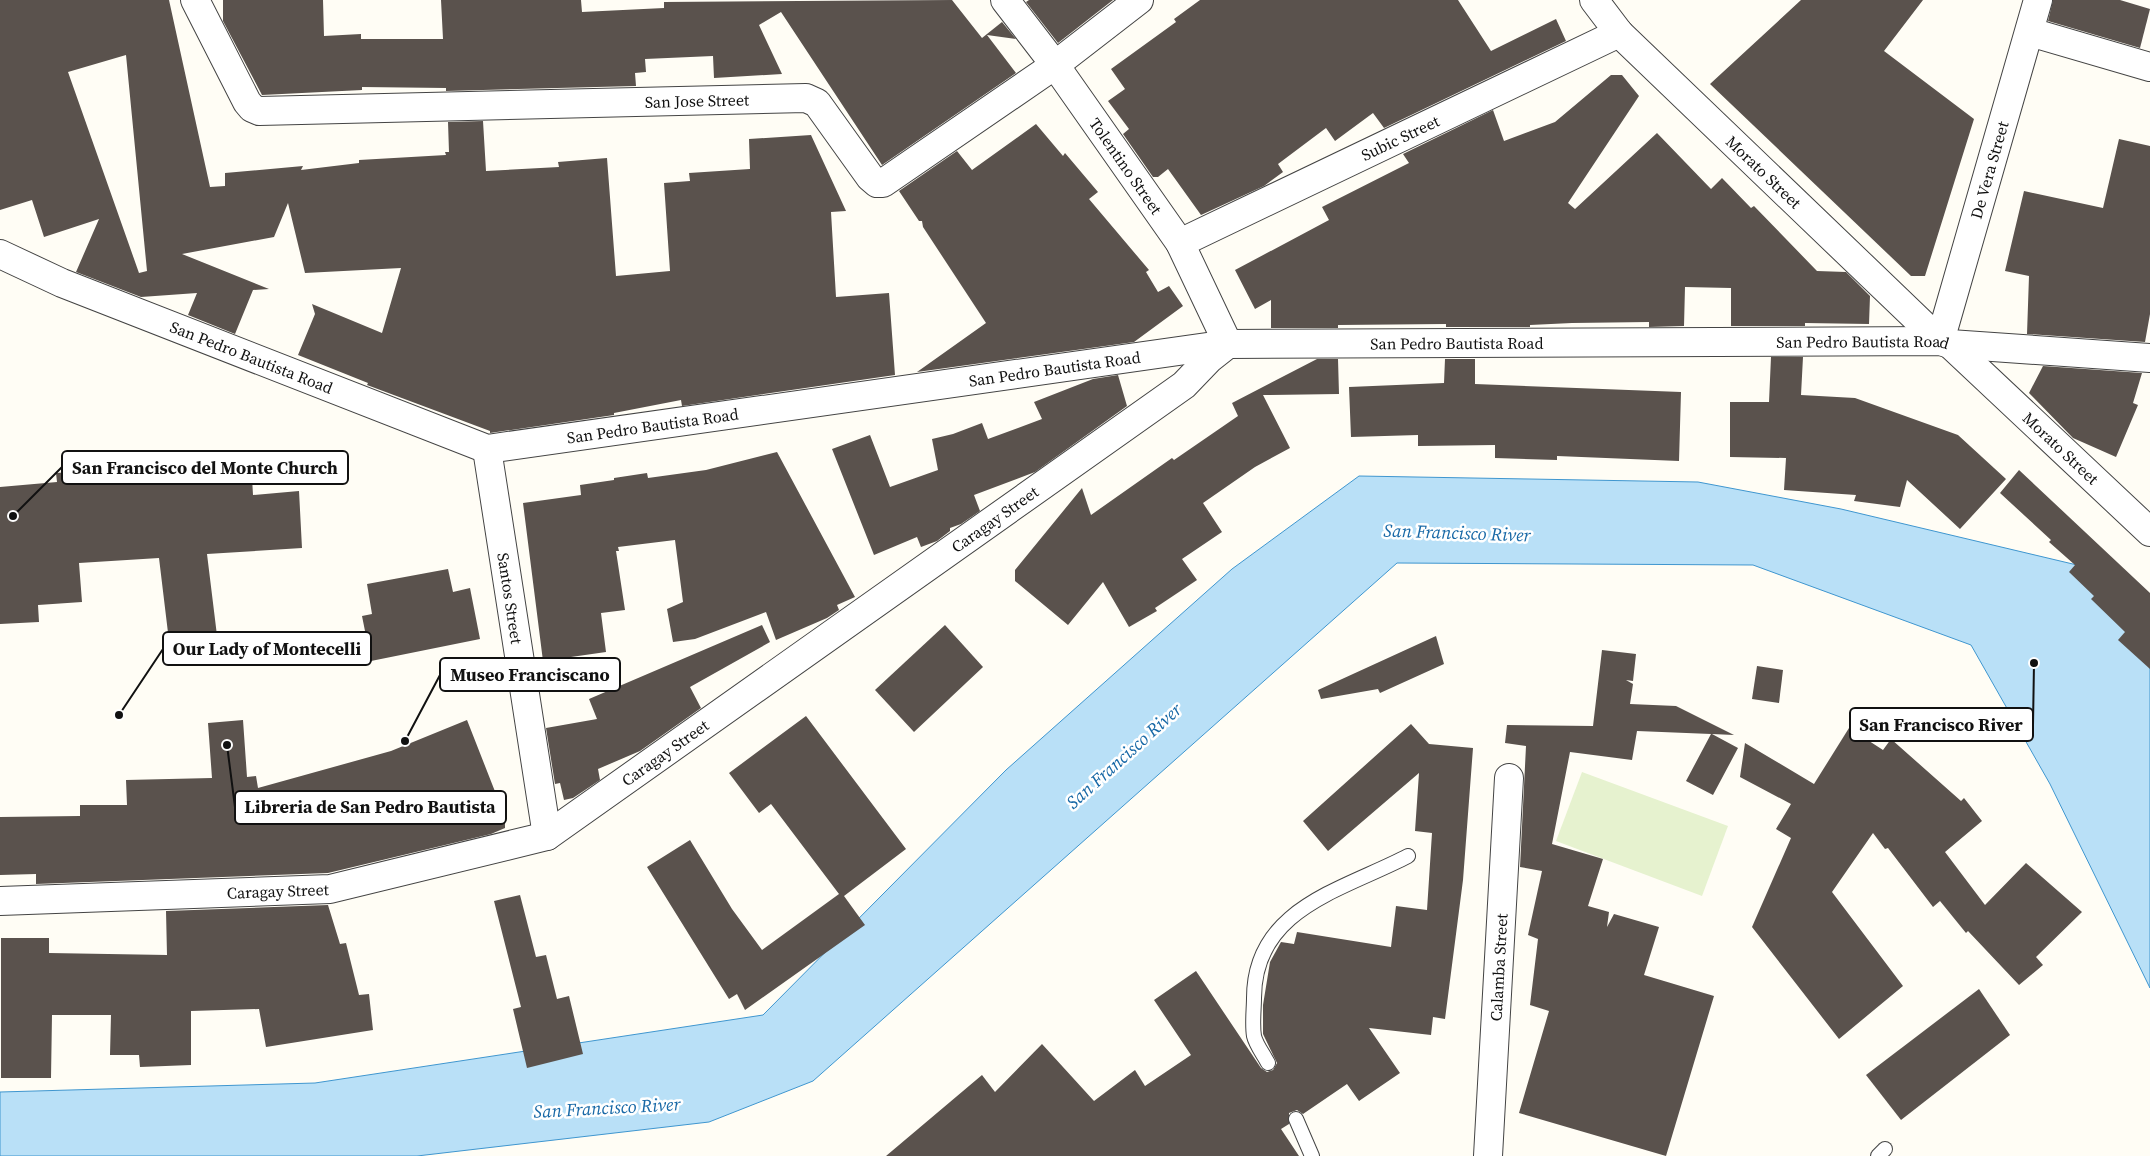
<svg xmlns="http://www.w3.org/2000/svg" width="2150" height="1156" viewBox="0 0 2150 1156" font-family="'Source Serif 4',serif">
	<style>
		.pitch { fill: #e6f2cf }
		.water { fill: #b9e0f7; stroke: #3f96cf }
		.building { fill: #5a524d; fill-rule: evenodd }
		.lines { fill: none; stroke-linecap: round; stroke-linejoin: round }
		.service-casing { stroke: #444; stroke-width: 16 }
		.minor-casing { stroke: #444; stroke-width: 30 }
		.service { stroke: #fff; stroke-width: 14 }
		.minor { stroke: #fff; stroke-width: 28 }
		.labels { text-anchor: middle; stroke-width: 5; stroke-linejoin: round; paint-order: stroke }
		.street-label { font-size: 16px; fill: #111; stroke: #fff }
		.water-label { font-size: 18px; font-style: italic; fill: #1768a6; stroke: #fff }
		.leader { fill: none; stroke: #111; stroke-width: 2 }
		.callout-dot { fill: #111; stroke: #fff; stroke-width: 2 }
		.callout { fill: #fff; stroke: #111; stroke-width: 2 }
		.callout-label { font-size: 18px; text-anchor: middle; font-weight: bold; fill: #111 }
	</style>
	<rect width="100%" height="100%" fill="#fffdf5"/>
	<polygon class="pitch" points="1582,772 1728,826 1702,896 1556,841"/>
	<polygon class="water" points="1359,476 1698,482 1841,509 2077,565 2150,659 2150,988 2050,784 1971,645 1753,565 1397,563 813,1081 709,1122 417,1156 0,1156 0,1092 315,1083 763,1015 1006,770 1232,569"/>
	<g class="building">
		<path d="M0,0H169L210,187L225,186V173L303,166L301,170L359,163V160L446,155L445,152H449L448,122L483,121L486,171L559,167L558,162L607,158L616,276L670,271L664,183L690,181L689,173L750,169L749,139L811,135L846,211L831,212L836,297L889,293L895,375L682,406L681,400L614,413V415L490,433V431L367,385L368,383L298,355L315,314L312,304L382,333L401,268L305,273L288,203L274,237L182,254L269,289L253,290L235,334L188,315L197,293L141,297L76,272L99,219L44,237L32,200L0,210ZM126,55L147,271L139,273L68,72Z"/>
		<polygon points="223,0 323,0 324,36 361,34 361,39 443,39 441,0 581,0 582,12 664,8 664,2 952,0 982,38 1002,22 1016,39 987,35 1016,73 882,165 781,12 759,25 782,74 714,78 713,56 645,59 646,72 635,73 636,86 446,91 446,88 362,87 362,90 262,95 223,21"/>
		<polygon points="1029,0 1113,0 1058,43 1026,2"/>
		<polygon points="1200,0 1458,0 1491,51 1556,19 1566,41 1384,128 1373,113 1335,141 1326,128 1278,164 1283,172 1264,186 1201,215 1168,169 1158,177 1153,177 1123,134 1129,129 1108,101 1125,89 1111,69 1176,22 1174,19"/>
		<polygon points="1801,0 1923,0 1884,51 1974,119 1925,276 1911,276 1710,84"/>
		<polygon points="2053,0 2120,0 2150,9 2140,48 2048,21"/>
		<polygon points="1611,75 1622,75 1639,96 1568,203 1575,209 1657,133 1711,189 1722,178 1751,208 1754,206 1817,271 1846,272 1870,296 1869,324 1805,323 1805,326 1731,326 1731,288 1685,287 1684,326 1649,327 1649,322 1572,323 1530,325 1530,327 1446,327 1446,324 1338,325 1338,328 1271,328 1271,300 1255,309 1235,270 1329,220 1322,207 1409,163 1403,154 1493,110 1504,141 1555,122"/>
		<polygon points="1036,124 1063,156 1065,153 1098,192 1089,199 1149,270 1146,272 1158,292 1169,286 1183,306 1134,342 917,372 986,323 923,227 922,221 919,221 899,191 957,151 972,170"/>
		<polygon points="2119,139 2150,146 2150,314 2145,342 2027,334 2029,276 2005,271 2024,191 2103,208"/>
		<polygon points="1771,357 1803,357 1801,395 1855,398 1958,435 2006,479 1960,529 1907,480 1900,507 1854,501 1856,495 1784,490 1786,458 1730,457 1730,402 1769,402"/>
		<polygon points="1317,359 1338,359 1339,394 1263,395 1290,448 1255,467 1203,503 1222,532 1182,559 1197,580 1155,608 1157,611 1129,627 1103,582 1068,625 1015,581 1015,570 1082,488 1091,515 1172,458 1174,460 1238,416 1232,403"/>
		<polygon points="1445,359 1475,359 1475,384 1681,392 1679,461 1557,456 1557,460 1495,458 1495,445 1418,446 1418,435 1351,437 1349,387 1444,383"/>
		<polygon points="2043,366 2142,373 2133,403 2138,405 2116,457 2073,438 2029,393"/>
		<polygon points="1118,375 1127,406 1035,472 974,495 980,511 961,524 950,528 950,531 937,541 921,547 917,537 874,555 832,449 870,435 890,487 938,470 932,439 953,434 982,423 988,439 1042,419 1034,402 1093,379"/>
		<polygon points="777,452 855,597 837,605 839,610 827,618 776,640 766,612 695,639 673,642 667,609 683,602 675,540 618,547 619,551 616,551 625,610 601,613 606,652 543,661 523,503 581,495 580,485 614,480 614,478 647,473 648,478 706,470"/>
		<polygon points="251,460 253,495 299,491 302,548 207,554 220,660 172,666 159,558 79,563 82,602 38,605 39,622 0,624 0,487 57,482 56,473"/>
		<polygon points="2019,470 2150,593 2150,669 2118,640 2125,632 2091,599 2094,596 2069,572 2075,565 2049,542 2051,540 2000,493"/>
		<polygon points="448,569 453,592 470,588 480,639 371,661 362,616 372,614 367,584"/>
		<polygon points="762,625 770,642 690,687 701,708 640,751 598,769 600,780 573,798 564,800 560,783 555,784 546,728 597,719 589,699"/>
		<polygon points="945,625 983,667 914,732 875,690"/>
		<polygon points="1436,636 1444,664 1380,693 1378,689 1321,699 1318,690"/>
		<polygon points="1602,650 1636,654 1633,681 1626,680 1633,684 1630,704 1676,706 1734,735 1712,734 1738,748 1713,795 1686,781 1711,734 1637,731 1632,760 1570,752 1552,844 1603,859 1588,906 1609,912 1607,927 1614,914 1659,927 1644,975 1714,996 1666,1156 1519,1113 1549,1011 1530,1005 1538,939 1528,935 1542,871 1520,867 1526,746 1505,743 1507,725 1593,726"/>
		<polygon points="1757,666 1783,670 1779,703 1752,699"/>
		<polygon points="806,716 906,849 844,896 865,925 745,1010 737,994 729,999 647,867 690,840 732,909 762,950 839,894 771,804 759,813 729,773"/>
		<polygon points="243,720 247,777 256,776 258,788 391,751 467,720 505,817 505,828 491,834 328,873 36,884 36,874 0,875 0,817 80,816 80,805 127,805 126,780 212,778 208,723"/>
		<polygon points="1411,724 1429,744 1473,748 1463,880 1445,1019 1433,1017 1431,1035 1369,1028 1400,1073 1359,1101 1347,1084 1303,1114 1297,1110 1289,1113 1289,1124 1281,1129 1299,1156 886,1156 982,1075 995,1092 1042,1044 1094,1101 1135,1070 1145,1086 1191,1055 1154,1000 1196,971 1261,1068 1267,1072 1273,1070 1277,1063 1263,1034 1263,1005 1270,962 1281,942 1294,944 1297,932 1391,947 1396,906 1427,910 1432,833 1415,831 1419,773 1328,851 1303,821"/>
		<polygon points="1849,728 1883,750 1891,739 1961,801 1964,798 1982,821 1945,852 1985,905 2026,863 2082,912 2036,957 2043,965 2019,985 1968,931 1966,933 1940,901 1933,907 1888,848 1885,849 1873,833 1832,892 1903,986 1839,1039 1752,927 1791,838 1776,829 1791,804 1740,777 1745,743 1814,784"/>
		<polygon points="520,895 536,957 546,955 557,999 569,996 583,1054 527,1068 513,1009 521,1007 494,901"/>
		<polygon points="328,905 340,944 346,943 359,995 369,994 373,1030 266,1047 259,1009 191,1011 191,1065 140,1067 139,1055 110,1055 111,1015 52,1015 51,1078 1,1078 1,938 49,938 49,953 167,955 166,911"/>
		<polygon points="1979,989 2010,1035 1901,1120 1866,1075"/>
	</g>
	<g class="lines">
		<defs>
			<g id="service">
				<path d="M1268,1063C1264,1055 1256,1045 1254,1036C1252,1024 1254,1009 1254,998C1254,908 1343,890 1408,856"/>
				<polyline points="1296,1119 1312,1156"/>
				<polyline points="1878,1156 1885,1149"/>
			</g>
			<g id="minor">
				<path id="s1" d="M195,0L247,102L252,108L259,111L806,98L817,103L870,177L877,183H883L1055,65L1139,0"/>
				<path id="s2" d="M1594,0L1619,33L1940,341"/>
				<polyline points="2030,32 2150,67"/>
				<path id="s3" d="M1180,243L1619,33"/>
				<path id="s4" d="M0,254L62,283L487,449L1228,344L1940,341L1950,344L2150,358"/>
				<path id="s5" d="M1940,341L2038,0"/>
				<path id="s6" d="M1950,344L2150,532"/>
				<path id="s7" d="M487,449L547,836"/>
				<path id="s8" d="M0,901L330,889L547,836L1184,385L1209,359L1228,344L1180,243L1055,65L1005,0"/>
				<path id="s9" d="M1488,1156L1509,778"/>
			</g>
		</defs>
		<use href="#service" class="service-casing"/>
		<use href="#minor" class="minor-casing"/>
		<use href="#service" class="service"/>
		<use href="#minor" class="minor"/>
	</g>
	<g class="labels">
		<g class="street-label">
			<text dy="6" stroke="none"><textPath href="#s1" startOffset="568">San Jose Street</textPath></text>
			<text dy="6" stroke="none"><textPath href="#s3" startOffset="244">Subic Street</textPath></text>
			<text transform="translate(1126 166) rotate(55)" y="6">Tolentino Street</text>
			<text dy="6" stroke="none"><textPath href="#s5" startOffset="178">De Vera Street</textPath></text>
			<text dy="6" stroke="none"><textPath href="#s2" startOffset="242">Morato Street</textPath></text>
			<text dy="6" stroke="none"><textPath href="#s4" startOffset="1502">San Pedro Bautista Road</textPath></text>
			<text dy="6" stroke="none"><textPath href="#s4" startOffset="1908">San Pedro Bautista Road</textPath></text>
			<text dy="6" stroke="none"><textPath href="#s4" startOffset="272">San Pedro Bautista Road</textPath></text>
			<text dy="6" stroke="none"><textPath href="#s4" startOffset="1098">San Pedro Bautista Road</textPath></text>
			<text dy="6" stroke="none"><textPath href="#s4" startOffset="692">San Pedro Bautista Road</textPath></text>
			<text dy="6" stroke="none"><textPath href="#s6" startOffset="152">Morato Street</textPath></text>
			<text dy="6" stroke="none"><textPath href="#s8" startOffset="1102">Caragay Street</textPath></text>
			<text dy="6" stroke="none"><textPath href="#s7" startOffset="151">Santos Street</textPath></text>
			<text dy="6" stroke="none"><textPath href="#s8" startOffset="698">Caragay Street</textPath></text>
			<text dy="6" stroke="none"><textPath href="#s8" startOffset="278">Caragay Street</textPath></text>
			<text dy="6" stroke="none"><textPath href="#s9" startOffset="189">Calamba Street</textPath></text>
		</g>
		<g class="water-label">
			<text transform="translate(1457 533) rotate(2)" y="6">San Francisco River</text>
			<text transform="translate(1124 756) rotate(-42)" y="6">San Francisco River</text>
			<text transform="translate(607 1108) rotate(-3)" y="6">San Francisco River</text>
		</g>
	</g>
	<path class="leader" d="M13 516L62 467M119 715L163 649M405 741L440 675M2034 663L2033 725M227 745L235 807"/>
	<g class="callout-dot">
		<circle cx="13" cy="516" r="5"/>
		<circle cx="119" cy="715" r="5"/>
		<circle cx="405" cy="741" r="5"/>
		<circle cx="2034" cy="663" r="5"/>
		<circle cx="227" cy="745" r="5"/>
	</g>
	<g class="callout">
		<rect x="62" y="451" width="286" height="33" rx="5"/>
		<rect x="163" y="632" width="208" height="33" rx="5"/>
		<rect x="440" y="658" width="180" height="33" rx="5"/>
		<rect x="1850" y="708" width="183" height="33" rx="5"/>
		<rect x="235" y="791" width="271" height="33" rx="5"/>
	</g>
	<g class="callout-label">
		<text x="205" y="474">San Francisco del Monte Church</text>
		<text x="267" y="655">Our Lady of Montecelli</text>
		<text x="530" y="681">Museo Franciscano</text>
		<text x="1941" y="731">San Francisco River</text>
		<text x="370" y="813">Libreria de San Pedro Bautista</text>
	</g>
</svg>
